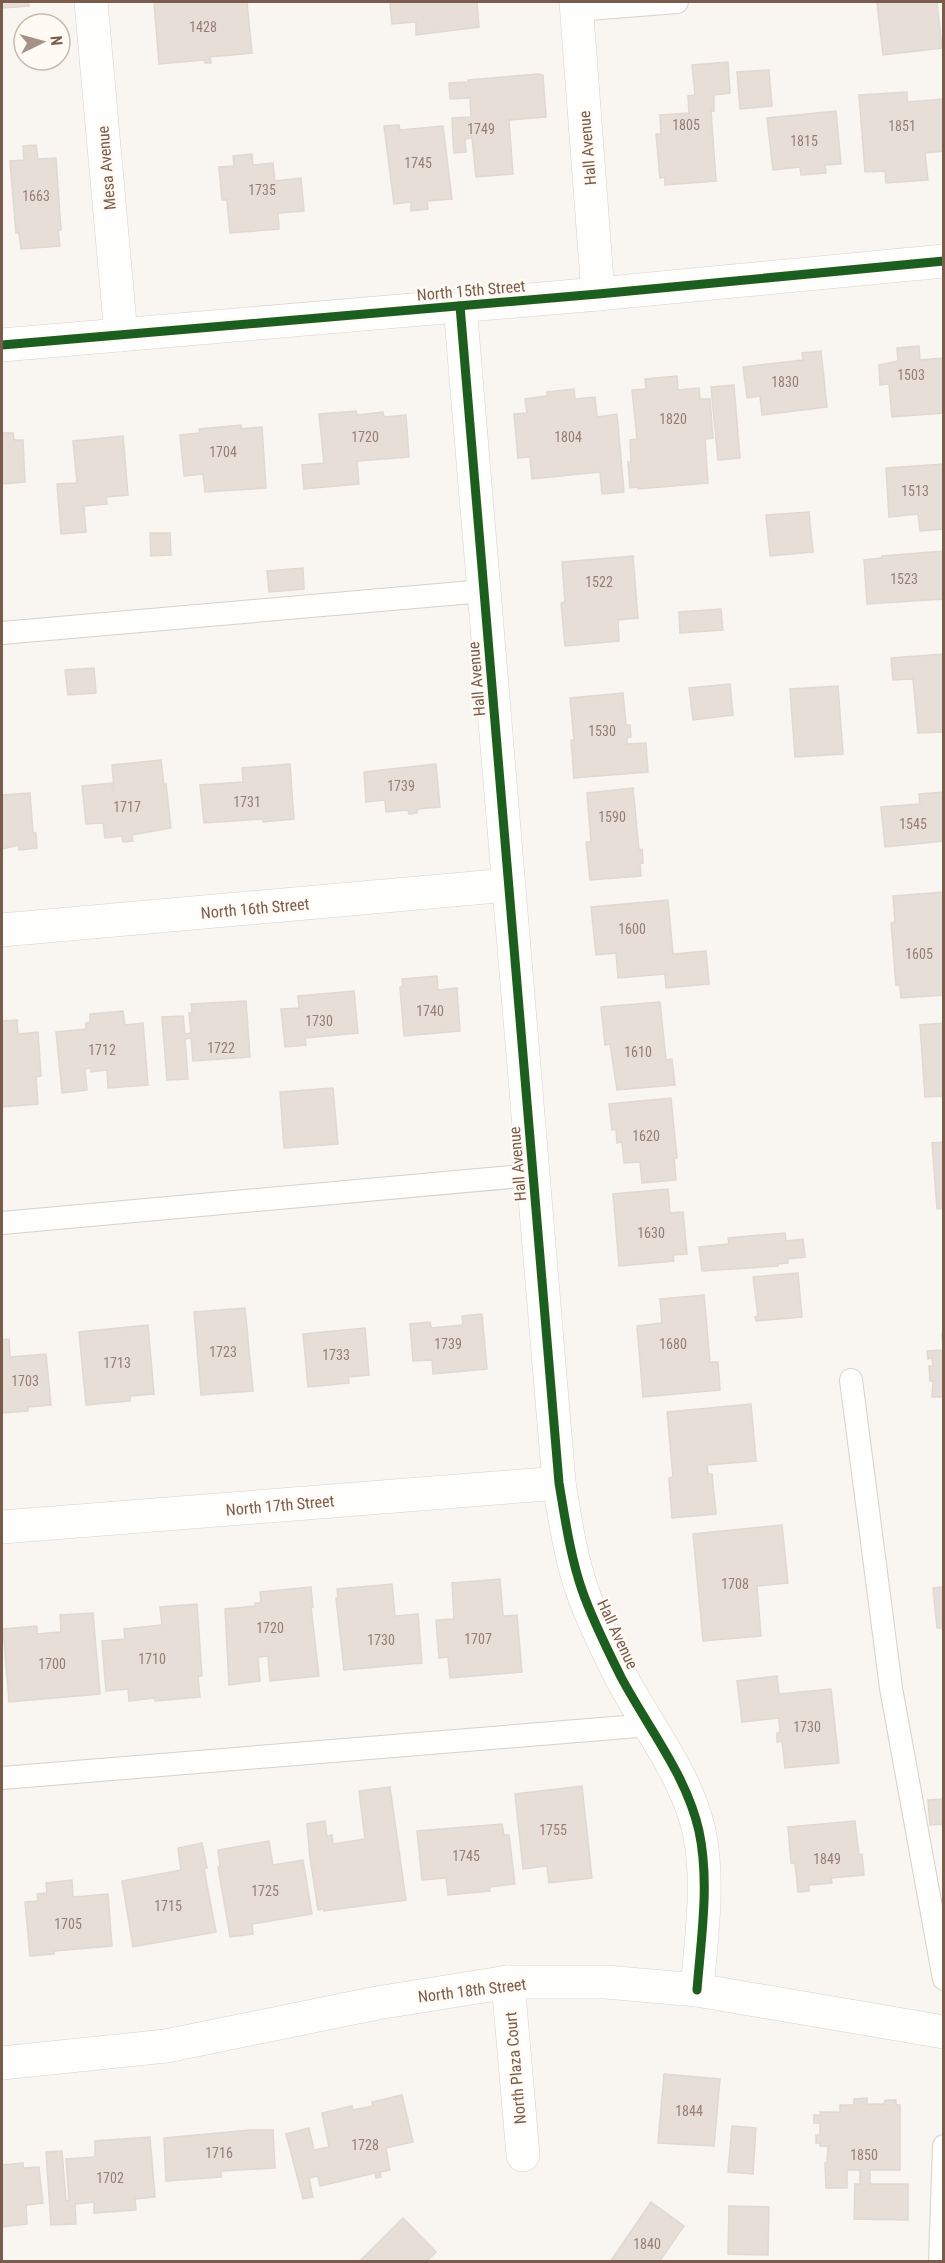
<svg xmlns="http://www.w3.org/2000/svg" width="945" height="2263" viewBox="0 0 945 2263" font-family="'Roboto Condensed',sans-serif">
	<style>
		.building { fill: #e6ded7; stroke: #e2d8d2; stroke-width: 1.5 }
		.lines { fill: none; stroke-linecap: round; stroke-linejoin: round }
		.service-casing { stroke: #d7d1cb; stroke-width: 24 }
		.minor-casing { stroke: #d7d1cb; stroke-width: 34 }
		.tertiary-casing { stroke: #d7d1cb; stroke-width: 34 }
		.service { stroke: #fefefd; stroke-width: 22 }
		.minor { stroke: #fefefd; stroke-width: 33 }
		.tertiary { stroke: #fefefd; stroke-width: 33 }
		.cycleway-casing { stroke: #fffaf3; stroke-width: 13 }
		.cycleway { stroke: #1b5e20; stroke-width: 9 }
		.labels { text-anchor: middle; stroke-width: 4.5; stroke-linejoin: round; paint-order: stroke }
		.number-label { font-size: 14px; fill: #977e72 }
		.street-label { font-size: 16px; fill: #7a5c4d; stroke: #fffaf3 }
	</style>
	<rect width="100%" height="100%" fill="#f9f5f0"/>
	<g class="building">
		<polygon points="2,2 28,2 29,6 2,8"/>
		<polygon points="154,2 247,2 252,53 210,57 211,63 205,63 205,60 159,64"/>
		<polygon points="390,2 477,2 479,27 416,35 416,22 392,24"/>
		<polygon points="887,2 937,2 942,48 883,55 877,3"/>
		<polygon points="728,62 730,93 714,95 714,111 711,111 716,181 665,185 665,177 660,178 656,134 661,134 660,115 689,113 688,96 695,95 692,65"/>
		<polygon points="769,70 772,106 740,109 737,72"/>
		<polygon points="538,74 543,75 546,117 509,120 513,174 476,177 472,138 465,139 466,152 454,153 453,140 452,118 471,117 470,98 450,99 449,83 466,82 466,86 468,86 468,80"/>
		<polygon points="907,92 907,102 944,99 944,151 925,153 928,180 886,183 885,171 865,172 859,95"/>
		<polygon points="836,111 841,164 825,165 826,173 801,175 800,167 773,170 767,118"/>
		<polygon points="399,125 400,130 443,126 452,199 427,201 428,209 411,211 411,202 394,204 384,126"/>
		<polygon points="36,145 38,159 56,158 61,230 58,230 60,246 21,249 19,233 16,233 10,161 24,160 23,146"/>
		<polygon points="252,154 253,165 273,163 275,181 301,178 304,211 278,213 279,229 230,233 227,200 222,200 219,167 234,166 233,156"/>
		<polygon points="919,346 920,360 944,358 944,413 892,417 889,384 880,385 879,365 898,361 897,348"/>
		<polygon points="821,351 827,407 762,415 760,396 747,398 743,367 803,360 802,353"/>
		<polygon points="677,376 678,390 699,388 700,399 710,399 713,438 705,439 708,483 638,489 638,487 630,488 628,462 631,462 630,440 637,439 632,390 646,389 645,379"/>
		<polygon points="734,385 740,458 718,460 711,387"/>
		<polygon points="574,389 575,399 595,397 597,417 617,414 624,492 602,494 600,472 532,479 530,457 518,458 514,414 527,413 525,399 547,396 547,392"/>
		<polygon points="356,411 357,415 383,412 384,417 406,415 409,457 357,461 359,484 304,489 302,465 324,463 319,414"/>
		<polygon points="241,425 241,429 262,427 266,488 205,492 203,474 184,476 180,435 200,433 199,429"/>
		<polygon points="2,433 13,433 14,440 23,440 25,482 2,484"/>
		<polygon points="123,436 128,495 106,497 107,504 84,506 86,532 61,534 57,484 77,483 73,441"/>
		<polygon points="944,464 944,529 920,531 918,514 889,517 886,468"/>
		<polygon points="809,512 813,552 770,556 766,515"/>
		<polygon points="150,533 170,533 171,555 151,556"/>
		<polygon points="944,551 944,599 867,604 864,560 882,558 882,556"/>
		<polygon points="633,556 638,618 618,620 619,641 565,646 561,603 565,602 562,562"/>
		<polygon points="303,568 304,589 269,592 267,571"/>
		<polygon points="721,609 723,630 680,633 679,612"/>
		<polygon points="944,654 944,732 918,733 913,679 893,680 891,658"/>
		<polygon points="94,668 96,693 68,695 65,670"/>
		<polygon points="730,684 733,715 693,720 689,688"/>
		<polygon points="838,686 843,754 795,757 790,689"/>
		<polygon points="623,693 626,725 630,725 631,737 627,737 627,744 646,743 648,772 574,778 571,740 574,740 570,698"/>
		<polygon points="161,760 164,785 166,784 171,828 132,835 133,841 123,842 122,836 105,838 103,823 86,824 82,786 112,783 113,791 114,790 112,765"/>
		<polygon points="290,764 294,819 263,822 263,819 204,823 200,785 243,782 242,768"/>
		<polygon points="436,764 440,807 417,809 417,813 409,814 408,810 386,812 385,800 366,802 364,772"/>
		<polygon points="633,788 639,850 642,849 643,863 640,864 641,876 590,880 586,842 591,842 587,793"/>
		<polygon points="944,792 944,841 885,847 881,807 920,804 919,794"/>
		<polygon points="30,793 33,833 36,833 37,848 19,850 19,845 2,849 2,795"/>
		<polygon points="944,892 944,995 901,998 900,985 896,985 891,923 895,922 893,896"/>
		<polygon points="668,900 673,954 706,951 709,984 666,988 665,974 618,978 616,953 596,955 591,907"/>
		<polygon points="437,976 438,990 457,988 460,1031 404,1036 400,987 403,987 402,979"/>
		<polygon points="354,991 358,1033 305,1038 306,1045 285,1047 281,1009 299,1008 298,996"/>
		<polygon points="246,1001 250,1057 193,1061 191,1038 185,1039 188,1079 167,1080 162,1017 183,1016 185,1034 191,1033 189,1013 192,1012 191,1004"/>
		<polygon points="660,1002 666,1060 672,1059 675,1085 617,1090 610,1044 605,1045 601,1007"/>
		<polygon points="123,1011 125,1025 143,1023 148,1085 108,1088 107,1070 91,1072 91,1068 85,1069 87,1090 62,1093 56,1032 86,1029 86,1023 90,1022 90,1014"/>
		<polygon points="17,1020 18,1034 38,1032 41,1076 36,1077 38,1104 2,1107 2,1021"/>
		<polygon points="944,1023 944,1096 925,1097 920,1025"/>
		<polygon points="333,1088 338,1144 284,1148 280,1092"/>
		<polygon points="671,1098 677,1158 674,1158 676,1180 642,1183 640,1162 624,1163 622,1142 617,1143 616,1129 612,1130 609,1104"/>
		<polygon points="944,1142 944,1208 937,1209 932,1143"/>
		<polygon points="668,1189 670,1213 683,1212 687,1254 673,1255 674,1261 619,1266 613,1194"/>
		<polygon points="785,1233 786,1241 803,1239 805,1257 788,1259 788,1263 778,1264 778,1266 702,1271 699,1247 729,1244 728,1238"/>
		<polygon points="798,1273 802,1317 756,1321 755,1317 758,1316 753,1277"/>
		<polygon points="704,1295 710,1362 718,1362 720,1390 643,1397 637,1326 662,1323 660,1299"/>
		<polygon points="245,1308 253,1391 201,1395 194,1312"/>
		<polygon points="482,1314 487,1369 433,1374 432,1360 413,1361 410,1324 430,1322 431,1328 463,1325 462,1316"/>
		<polygon points="148,1325 154,1394 130,1396 130,1401 86,1405 79,1332"/>
		<polygon points="365,1328 369,1375 348,1377 349,1383 308,1387 303,1334"/>
		<polygon points="942,1334 944,1334 944,1397 932,1397 933,1381 930,1381 929,1366 933,1366 932,1358 928,1359 927,1351 943,1350"/>
		<polygon points="9,1339 10,1357 46,1354 51,1405 28,1407 28,1411 2,1413 2,1340"/>
		<polygon points="751,1404 756,1461 707,1465 708,1474 712,1474 716,1514 672,1518 669,1478 673,1477 667,1412"/>
		<polygon points="782,1525 788,1583 757,1586 761,1636 703,1641 693,1534"/>
		<polygon points="500,1579 503,1616 517,1615 522,1672 450,1678 448,1657 439,1658 436,1620 454,1619 452,1583"/>
		<polygon points="392,1584 395,1616 418,1614 422,1663 344,1670 336,1598 338,1598 337,1589"/>
		<polygon points="311,1587 313,1607 311,1607 319,1676 270,1681 268,1656 258,1657 260,1681 229,1685 225,1609 255,1606 255,1603 261,1603 260,1592"/>
		<polygon points="944,1587 944,1628 937,1628 933,1588"/>
		<polygon points="197,1604 202,1676 198,1676 200,1697 155,1701 155,1698 129,1701 128,1689 106,1691 102,1641 125,1639 124,1629 162,1625 160,1607"/>
		<polygon points="93,1613 100,1694 9,1702 3,1629 37,1626 37,1634 61,1632 60,1615"/>
		<polygon points="777,1676 779,1694 831,1689 839,1763 785,1768 782,1741 777,1742 777,1733 780,1732 779,1718 742,1722 737,1681"/>
		<polygon points="582,1786 592,1878 549,1883 547,1866 523,1869 515,1794"/>
		<polygon points="390,1787 406,1900 324,1911 324,1909 318,1910 310,1858 307,1824 325,1821 327,1836 332,1835 333,1844 365,1839 359,1791"/>
		<polygon points="944,1799 944,1824 930,1825 928,1800"/>
		<polygon points="855,1821 859,1855 862,1854 864,1875 831,1878 832,1883 809,1885 809,1891 798,1892 795,1863 791,1863 788,1827"/>
		<polygon points="502,1824 504,1835 509,1835 515,1884 489,1887 490,1891 448,1895 446,1878 422,1880 417,1831"/>
		<polygon points="269,1841 273,1865 303,1860 312,1914 252,1924 253,1934 230,1937 218,1867 220,1867 218,1850"/>
		<polygon points="202,1843 207,1868 204,1869 216,1932 133,1947 122,1881 181,1870 178,1848"/>
		<polygon points="72,1880 73,1897 108,1894 112,1946 54,1951 54,1954 30,1956 25,1902 38,1901 37,1894 47,1893 46,1883"/>
		<polygon points="664,2074 720,2079 714,2146 658,2143"/>
		<polygon points="402,2095 413,2142 386,2148 390,2170 380,2172 381,2177 376,2178 375,2173 320,2186 318,2176 309,2178 313,2197 303,2199 286,2134 309,2128 314,2150 329,2147 322,2113 352,2106 353,2110 373,2106 372,2102"/>
		<polygon points="867,2098 867,2104 884,2104 885,2100 896,2100 896,2105 900,2105 900,2170 870,2170 870,2184 908,2184 908,2220 854,2219 855,2184 860,2184 860,2170 847,2170 847,2188 826,2188 825,2163 827,2163 828,2146 820,2146 820,2143 816,2143 816,2135 820,2135 820,2123 814,2123 814,2115 821,2115 820,2112 840,2112 840,2105 854,2105 854,2099"/>
		<polygon points="732,2126 756,2128 753,2174 728,2172"/>
		<polygon points="251,2130 273,2130 275,2168 221,2171 221,2177 166,2181 164,2138"/>
		<polygon points="150,2137 155,2197 135,2199 136,2210 94,2213 94,2202 75,2204 76,2224 51,2225 46,2152 62,2151 66,2201 69,2200 66,2159 95,2157 95,2141"/>
		<polygon points="2,2161 2,2165 23,2163 23,2168 39,2167 43,2203 26,2205 27,2224 2,2227"/>
		<polygon points="651,2202 684,2226 659,2262 610,2262"/>
		<polygon points="729,2206 769,2207 768,2255 728,2254"/>
		<polygon points="403,2218 436,2252 426,2262 359,2262"/>
	</g>
	<g class="lines">
		<defs>
			<g id="service">
				<polyline points="576,10 677,2"/>
				<polyline points="2,633 484,591"/>
				<polyline points="2,1223 533,1175"/>
				<polyline points="851,1380 891,1688 944,1979"/>
				<polyline points="2,1778 650,1725"/>
				<polyline points="940,2262 944,2146"/>
			</g>
			<g id="minor">
				<polyline points="91,2 121,335"/>
				<polyline points="576,2 598,294"/>
				<path d="M460,306L559,1483C565,1518 570,1555 582,1590C592,1619 607,1649 621,1677C648,1728 686,1774 699,1831C710,1883 701,1938 697,1990"/>
				<polyline points="2,930 508,885"/>
				<polyline points="2,1527 559,1483"/>
				<polyline points="508,1982 523,2155"/>
				<polyline points="2,2063 166,2046 377,2003 508,1982 606,1982 697,1990 944,2032"/>
			</g>
			<polyline id="tertiary" points="2,345 598,294 944,261"/>
		</defs>
		<use href="#service" class="service-casing"/>
		<use href="#minor" class="minor-casing"/>
		<use href="#tertiary" class="tertiary-casing"/>
		<use href="#service" class="service"/>
		<use href="#minor" class="minor"/>
		<use href="#tertiary" class="tertiary"/>
		<defs>
			<g id="cycleway">
				<path d="M460,306L559,1483C565,1518 570,1555 582,1590C592,1619 607,1649 621,1677C648,1728 686,1774 699,1831C710,1883 701,1938 697,1990"/>
				<polyline points="2,345 598,294 944,261"/>
			</g>
		</defs>
		<use href="#cycleway" class="cycleway-casing"/>
		<use href="#cycleway" class="cycleway"/>
	</g>
	<g class="labels">
		<g class="number-label">
			<text x="203" y="32">1428</text>
			<text x="686" y="130">1805</text>
			<text x="902" y="131">1851</text>
			<text x="481" y="134">1749</text>
			<text x="804" y="146">1815</text>
			<text x="418" y="168">1745</text>
			<text x="262" y="195">1735</text>
			<text x="36" y="201">1663</text>
			<text x="911" y="380">1503</text>
			<text x="785" y="387">1830</text>
			<text x="673" y="424">1820</text>
			<text x="365" y="442">1720</text>
			<text x="568" y="442">1804</text>
			<text x="223" y="457">1704</text>
			<text x="915" y="496">1513</text>
			<text x="904" y="584">1523</text>
			<text x="599" y="587">1522</text>
			<text x="602" y="736">1530</text>
			<text x="401" y="791">1739</text>
			<text x="247" y="807">1731</text>
			<text x="127" y="812">1717</text>
			<text x="612" y="822">1590</text>
			<text x="913" y="829">1545</text>
			<text x="632" y="934">1600</text>
			<text x="919" y="959">1605</text>
			<text x="430" y="1016">1740</text>
			<text x="319" y="1026">1730</text>
			<text x="221" y="1053">1722</text>
			<text x="102" y="1055">1712</text>
			<text x="638" y="1057">1610</text>
			<text x="646" y="1141">1620</text>
			<text x="651" y="1238">1630</text>
			<text x="448" y="1349">1739</text>
			<text x="673" y="1349">1680</text>
			<text x="223" y="1357">1723</text>
			<text x="336" y="1360">1733</text>
			<text x="117" y="1368">1713</text>
			<text x="25" y="1386">1703</text>
			<text x="735" y="1589">1708</text>
			<text x="270" y="1633">1720</text>
			<text x="478" y="1644">1707</text>
			<text x="381" y="1645">1730</text>
			<text x="152" y="1664">1710</text>
			<text x="52" y="1669">1700</text>
			<text x="807" y="1732">1730</text>
			<text x="553" y="1835">1755</text>
			<text x="466" y="1861">1745</text>
			<text x="827" y="1864">1849</text>
			<text x="265" y="1896">1725</text>
			<text x="168" y="1911">1715</text>
			<text x="68" y="1929">1705</text>
			<text x="689" y="2116">1844</text>
			<text x="365" y="2150">1728</text>
			<text x="219" y="2158">1716</text>
			<text x="864" y="2160">1850</text>
			<text x="110" y="2183">1702</text>
			<text x="647" y="2249">1840</text>
		</g>
		<g class="street-label">
			<text transform="translate(587 148) rotate(-95)" y="6">Hall Avenue</text>
			<text transform="translate(106 168) rotate(-95)" y="6">Mesa Avenue</text>
			<text transform="translate(471 290) rotate(-5)" y="6">North 15th Street</text>
			<text transform="translate(476 679) rotate(-95)" y="6">Hall Avenue</text>
			<text transform="translate(255 908) rotate(-5)" y="6">North 16th Street</text>
			<text transform="translate(517 1164) rotate(-95)" y="6">Hall Avenue</text>
			<text transform="translate(280 1505) rotate(-5)" y="6">North 17th Street</text>
			<text transform="translate(618 1634) rotate(65)" y="6">Hall Avenue</text>
			<text transform="translate(472 1990) rotate(-7)" y="6">North 18th Street</text>
			<text transform="translate(515 2068) rotate(-95)" y="6">North Plaza Court</text>
		</g>
	</g>
	<rect width="945" height="2263" fill="none" stroke="#7a5c4d" stroke-width="6"/>
	<g transform="translate(42 42) rotate(85)"><circle r="28" fill="#fffaf3" stroke="#cabbb1" stroke-width="1.5"/>
	<path d="M0-4.5L10 22L0 15L-10 22Z" fill="#a69286"/>
	<text y="-9" font-size="16" font-weight="bold" text-anchor="middle" fill="#7a5c4d">N</text>
	</g>
</svg>
